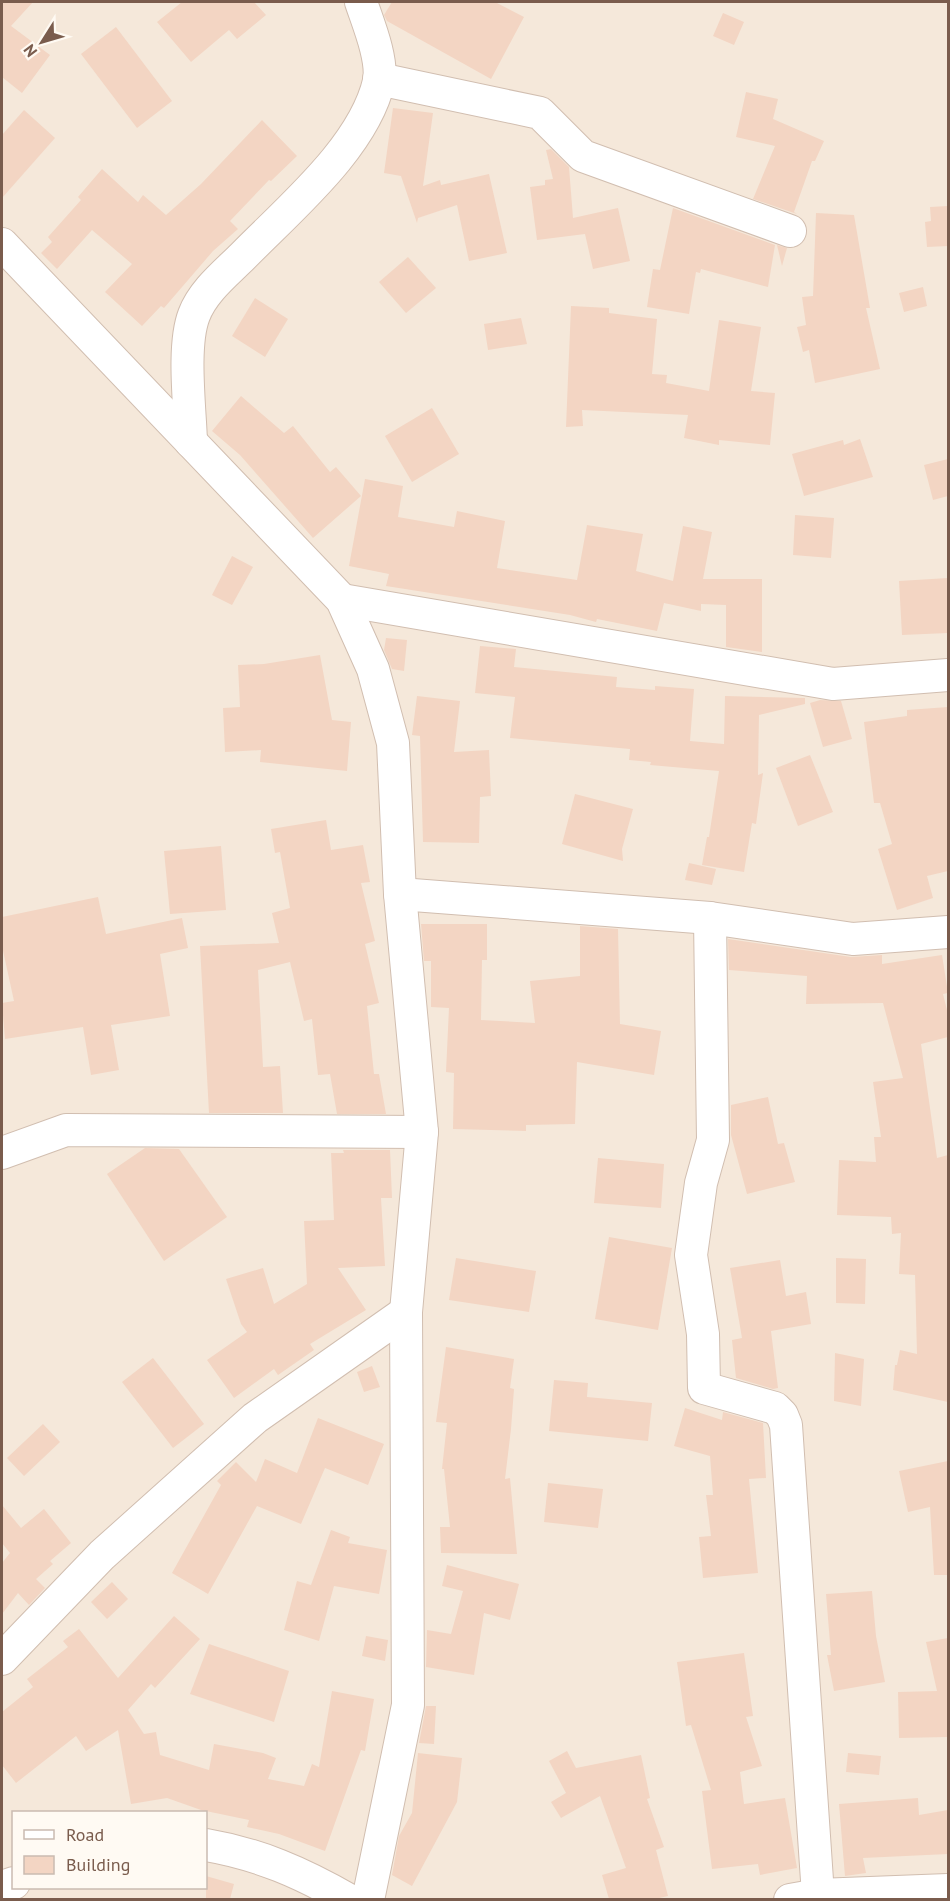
<svg xmlns="http://www.w3.org/2000/svg" width="950" height="1901" viewBox="0 0 950 1901" font-family="'PT Sans',sans-serif">
	<style>
		.residential { fill: #f5e8da; fill-rule: evenodd }
		.building { fill: #f3d5c3 }
		.lines { fill: none; stroke-linecap: round; stroke-linejoin: round }
		.minor-casing { stroke: #d1beb0; stroke-width: 34 }
		.minor { stroke: #fff; stroke-width: 32 }
	</style>
	<rect width="100%" height="100%" fill="#fdf6ec"/>
	<path class="residential" d="M2,2H948V1899L2,1900ZM14,1812H206V1888H14Z"/>
	<g class="building">
		<polygon points="2,2 33,2 11,26 50,55 22,93 2,77"/>
		<polygon points="182,2 254,2 266,15 237,39 229,30 191,62 157,22"/>
		<polygon points="392,2 495,2 524,17 491,79 387,21 384,15"/>
		<polygon points="723,13 744,22 734,45 713,36"/>
		<polygon points="116,27 172,101 137,128 81,54"/>
		<polygon points="746,92 778,99 773,119 824,141 815,161 812,161 794,212 797,214 753,199 775,146 736,137"/>
		<polygon points="393,108 433,113 423,186 440,180 441,185 489,174 507,253 469,261 457,205 418,218 417,223 401,176 384,173"/>
		<polygon points="24,110 55,138 2,198 2,135"/>
		<polygon points="262,120 297,156 271,181 269,180 230,221 238,229 213,251 164,308 161,306 142,326 105,292 132,264 92,230 57,269 41,253 52,242 48,237 81,200 78,197 102,169 138,202 143,195 166,215 201,184"/>
		<polygon points="551,149 569,167 573,218 618,208 630,261 593,269 585,234 537,240 530,187 545,185 545,180 553,179 546,150"/>
		<polygon points="948,206 948,246 927,247 925,222 931,221 930,207"/>
		<polygon points="673,208 775,245 768,287 701,269 700,273 696,272 689,314 647,307 653,269 660,270"/>
		<polygon points="816,213 854,215 870,308 866,308 880,369 815,383 809,350 803,352 797,327 806,325 802,297 813,296"/>
		<polygon points="777,245 787,248 782,266"/>
		<polygon points="408,257 436,288 406,313 379,282"/>
		<polygon points="923,287 927,306 904,312 899,293"/>
		<polygon points="255,298 288,319 265,357 232,336"/>
		<polygon points="571,306 609,308 609,313 657,319 652,374 667,375 666,383 709,391 719,320 761,327 751,391 775,393 770,445 719,440 719,445 684,438 688,415 582,410 583,426 566,427"/>
		<polygon points="521,318 527,344 488,350 484,324"/>
		<polygon points="241,396 284,433 293,426 330,472 336,467 361,496 313,538 240,455 212,431"/>
		<polygon points="432,408 459,454 412,482 385,436"/>
		<polygon points="860,439 873,477 804,496 792,454 843,440 844,445"/>
		<polygon points="948,459 948,496 933,500 924,465"/>
		<polygon points="365,479 403,486 398,517 454,527 457,511 505,521 497,568 577,580 587,525 643,534 636,571 673,581 683,526 712,532 703,579 762,579 762,652 726,647 726,605 701,604 701,611 664,603 657,631 597,619 596,622 570,615 386,586 389,574 349,566"/>
		<polygon points="795,515 834,518 831,558 793,555"/>
		<polygon points="232,556 253,567 232,605 212,595"/>
		<polygon points="948,578 948,633 902,635 899,581"/>
		<polygon points="386,638 407,640 404,671 392,669 384,650"/>
		<polygon points="480,646 516,649 514,667 617,677 616,687 655,690 655,686 694,689 690,741 724,744 725,696 805,698 805,704 759,715 758,775 763,773 756,824 752,823 744,872 702,865 707,837 709,837 719,771 650,765 651,762 629,760 630,749 510,738 515,697 475,693"/>
		<polygon points="320,655 332,720 351,722 347,771 260,762 261,750 225,752 223,708 240,707 238,665 264,664"/>
		<polygon points="417,696 460,701 454,752 489,750 491,796 480,797 479,843 423,842 420,736 412,735"/>
		<polygon points="820,700 841,701 852,739 823,747 810,703"/>
		<polygon points="948,707 948,871 927,876 933,898 897,910 878,849 892,844 880,803 874,803 864,722 907,716 907,710"/>
		<polygon points="810,755 833,812 798,826 776,768"/>
		<polygon points="575,794 633,809 622,849 623,861 562,844"/>
		<polygon points="326,820 331,850 363,845 370,882 361,883 375,941 365,944 379,1003 367,1006 374,1074 379,1074 386,1114 337,1114 330,1074 318,1075 312,1019 304,1021 290,962 258,970 263,1067 280,1066 283,1113 209,1113 200,946 279,943 272,913 290,908 280,852 275,853 271,829"/>
		<polygon points="221,846 226,910 170,914 164,851"/>
		<polygon points="689,863 716,869 712,885 685,880"/>
		<polygon points="98,897 106,934 182,918 188,948 160,954 170,1016 111,1025 119,1070 91,1075 83,1027 5,1039 2,1003 14,1001 2,946 2,917"/>
		<polygon points="421,924 487,924 487,960 482,960 481,1020 535,1023 530,981 580,976 580,926 618,929 620,1024 661,1031 654,1075 577,1062 575,1124 526,1125 526,1131 453,1129 454,1073 446,1072 449,1008 431,1007 431,961 424,961"/>
		<polygon points="728,939 851,957 882,955 882,964 942,955 948,993 943,994 948,1014 948,1037 921,1044 937,1158 948,1155 948,1402 893,1390 895,1365 897,1365 900,1350 917,1354 915,1275 899,1274 901,1233 892,1234 891,1217 837,1215 839,1160 876,1162 874,1137 881,1137 873,1082 903,1078 883,1003 806,1004 807,976 729,970"/>
		<polygon points="768,1097 778,1144 784,1143 795,1182 747,1194 731,1135 731,1105"/>
		<polygon points="145,1148 179,1149 227,1217 164,1261 107,1174"/>
		<polygon points="343,1150 390,1150 392,1198 381,1198 385,1266 338,1268 366,1310 310,1344 314,1350 278,1375 274,1369 234,1398 207,1360 247,1332 241,1324 226,1279 263,1268 274,1304 307,1284 304,1221 334,1220 331,1153 344,1153"/>
		<polygon points="598,1158 664,1164 661,1208 594,1203"/>
		<polygon points="609,1237 672,1248 658,1330 595,1319"/>
		<polygon points="456,1258 536,1271 529,1312 449,1300"/>
		<polygon points="836,1258 866,1259 865,1304 836,1303"/>
		<polygon points="780,1260 786,1296 806,1292 811,1324 771,1331 778,1388 773,1389 736,1378 732,1340 742,1338 730,1268"/>
		<polygon points="446,1347 514,1359 510,1388 514,1389 511,1429 505,1479 510,1478 517,1554 441,1553 440,1527 450,1527 444,1469 442,1469 447,1423 436,1422"/>
		<polygon points="835,1353 864,1359 861,1406 834,1401"/>
		<polygon points="153,1358 204,1424 173,1448 122,1382"/>
		<polygon points="372,1366 380,1387 364,1392 357,1372"/>
		<polygon points="554,1380 588,1383 587,1397 652,1403 648,1441 549,1431"/>
		<polygon points="685,1408 722,1420 723,1412 763,1423 766,1478 749,1479 758,1573 703,1578 699,1537 711,1536 706,1495 713,1495 710,1456 674,1446"/>
		<polygon points="318,1418 384,1444 368,1485 325,1468 301,1524 257,1506 208,1594 172,1573 221,1485 217,1481 236,1462 256,1482 265,1459 297,1473"/>
		<polygon points="43,1424 60,1442 24,1476 7,1458"/>
		<polygon points="948,1461 948,1575 934,1575 930,1507 908,1512 899,1471"/>
		<polygon points="548,1483 603,1489 598,1528 544,1522"/>
		<polygon points="2,1505 21,1528 44,1509 71,1543 50,1561 53,1564 36,1579 45,1588 29,1605 18,1593 2,1614 2,1563 10,1553 2,1543"/>
		<polygon points="331,1530 350,1537 348,1543 387,1550 379,1594 334,1586 319,1641 284,1630 297,1581 311,1585"/>
		<polygon points="447,1565 519,1584 510,1620 484,1613 474,1675 426,1667 427,1630 451,1634 463,1591 442,1586"/>
		<polygon points="112,1582 128,1599 107,1619 91,1602"/>
		<polygon points="872,1591 876,1636 885,1682 834,1691 827,1655 831,1655 826,1594"/>
		<polygon points="174,1616 200,1639 155,1688 151,1684 128,1710 144,1734 156,1732 160,1755 209,1770 214,1744 263,1753 276,1758 268,1779 304,1786 312,1764 319,1767 332,1691 374,1699 365,1751 361,1750 325,1851 279,1834 247,1827 249,1820 201,1810 167,1798 131,1804 118,1730 86,1751 76,1736 16,1783 2,1765 2,1712 33,1687 27,1679 68,1647 63,1641 79,1629 118,1678"/>
		<polygon points="366,1636 388,1640 385,1661 362,1656"/>
		<polygon points="948,1638 948,1737 899,1738 898,1692 937,1691 926,1642"/>
		<polygon points="209,1644 289,1671 274,1722 190,1694"/>
		<polygon points="744,1653 753,1716 746,1717 762,1766 740,1772 744,1804 785,1798 797,1868 760,1875 758,1864 712,1869 702,1791 711,1790 691,1725 686,1726 677,1662"/>
		<polygon points="426,1706 436,1706 434,1744 419,1743"/>
		<polygon points="567,1751 576,1768 641,1755 650,1798 647,1799 664,1847 656,1850 668,1896 655,1899 609,1899 602,1875 626,1868 600,1796 561,1818 551,1802 566,1793 549,1761"/>
		<polygon points="418,1753 462,1758 457,1802 412,1886 392,1875 399,1836 412,1813"/>
		<polygon points="848,1753 881,1756 879,1775 846,1772"/>
		<polygon points="918,1798 919,1815 948,1810 948,1854 863,1858 866,1873 845,1876 839,1804"/>
		<polygon points="206,1876 234,1884 230,1899 206,1899"/>
	</g>
	<g class="lines">
		<defs>
			<g id="minor">
				<polyline points="379,79 540,113 583,156 790,231"/>
				<polyline points="2,244 342,600 373,669 393,743 400,894 422,1132 406,1312 408,1705 368,1900"/>
				<path d="M191,442C190,408 182,346 194,315C203,291 226,273 243,256C289,209 364,147 379,81C383,59 368,23 361,2"/>
				<polyline points="342,600 833,684 948,675"/>
				<polyline points="400,894 710,918 853,939 948,932"/>
				<polyline points="710,918 713,1140 701,1183 691,1255 703,1334 704,1388 775,1408 782,1415 786,1425 818,1895"/>
				<polyline points="2,1153 66,1130 422,1132"/>
				<polyline points="2,1659 102,1555 255,1418 406,1312"/>
				<path d="M206,1845C259,1854 302,1873 349,1900"/>
				<polyline points="2,1887 14,1883"/>
				<polyline points="790,1900 818,1895 948,1890"/>
			</g>
		</defs>
		<use href="#minor" class="minor-casing"/>
		<use href="#minor" class="minor"/>
	</g>
	<rect width="950" height="1901" fill="none" stroke="#7a5c4d" stroke-width="6"/>
	<rect x="12" y="1811" width="195" height="78" fill="#fffaf3" stroke="#cabbb1" stroke-width="1.5"/>
	<rect x="24" y="1830" width="30" height="9" fill="#ffffff" stroke="#cabbb1" stroke-width="1.5"/>
	<text x="66" y="1841" font-size="18" fill="#7a5c4d">Road</text>
	<rect x="24" y="1856" width="30" height="18" fill="#f3d5c3" stroke="#cabbb1" stroke-width="1.5"/>
	<text x="66" y="1871" font-size="18" fill="#7a5c4d">Building</text>
	<g transform="translate(42 42) rotate(233)" stroke="#fffaf3" stroke-width="4.5" paint-order="stroke">
	<path d="M0-4.5L10 22L0 15L-10 22Z" fill="#7a5c4d"/>
	<text y="-9" font-size="16" font-weight="bold" text-anchor="middle" fill="#7a5c4d">N</text>
	</g>
</svg>
